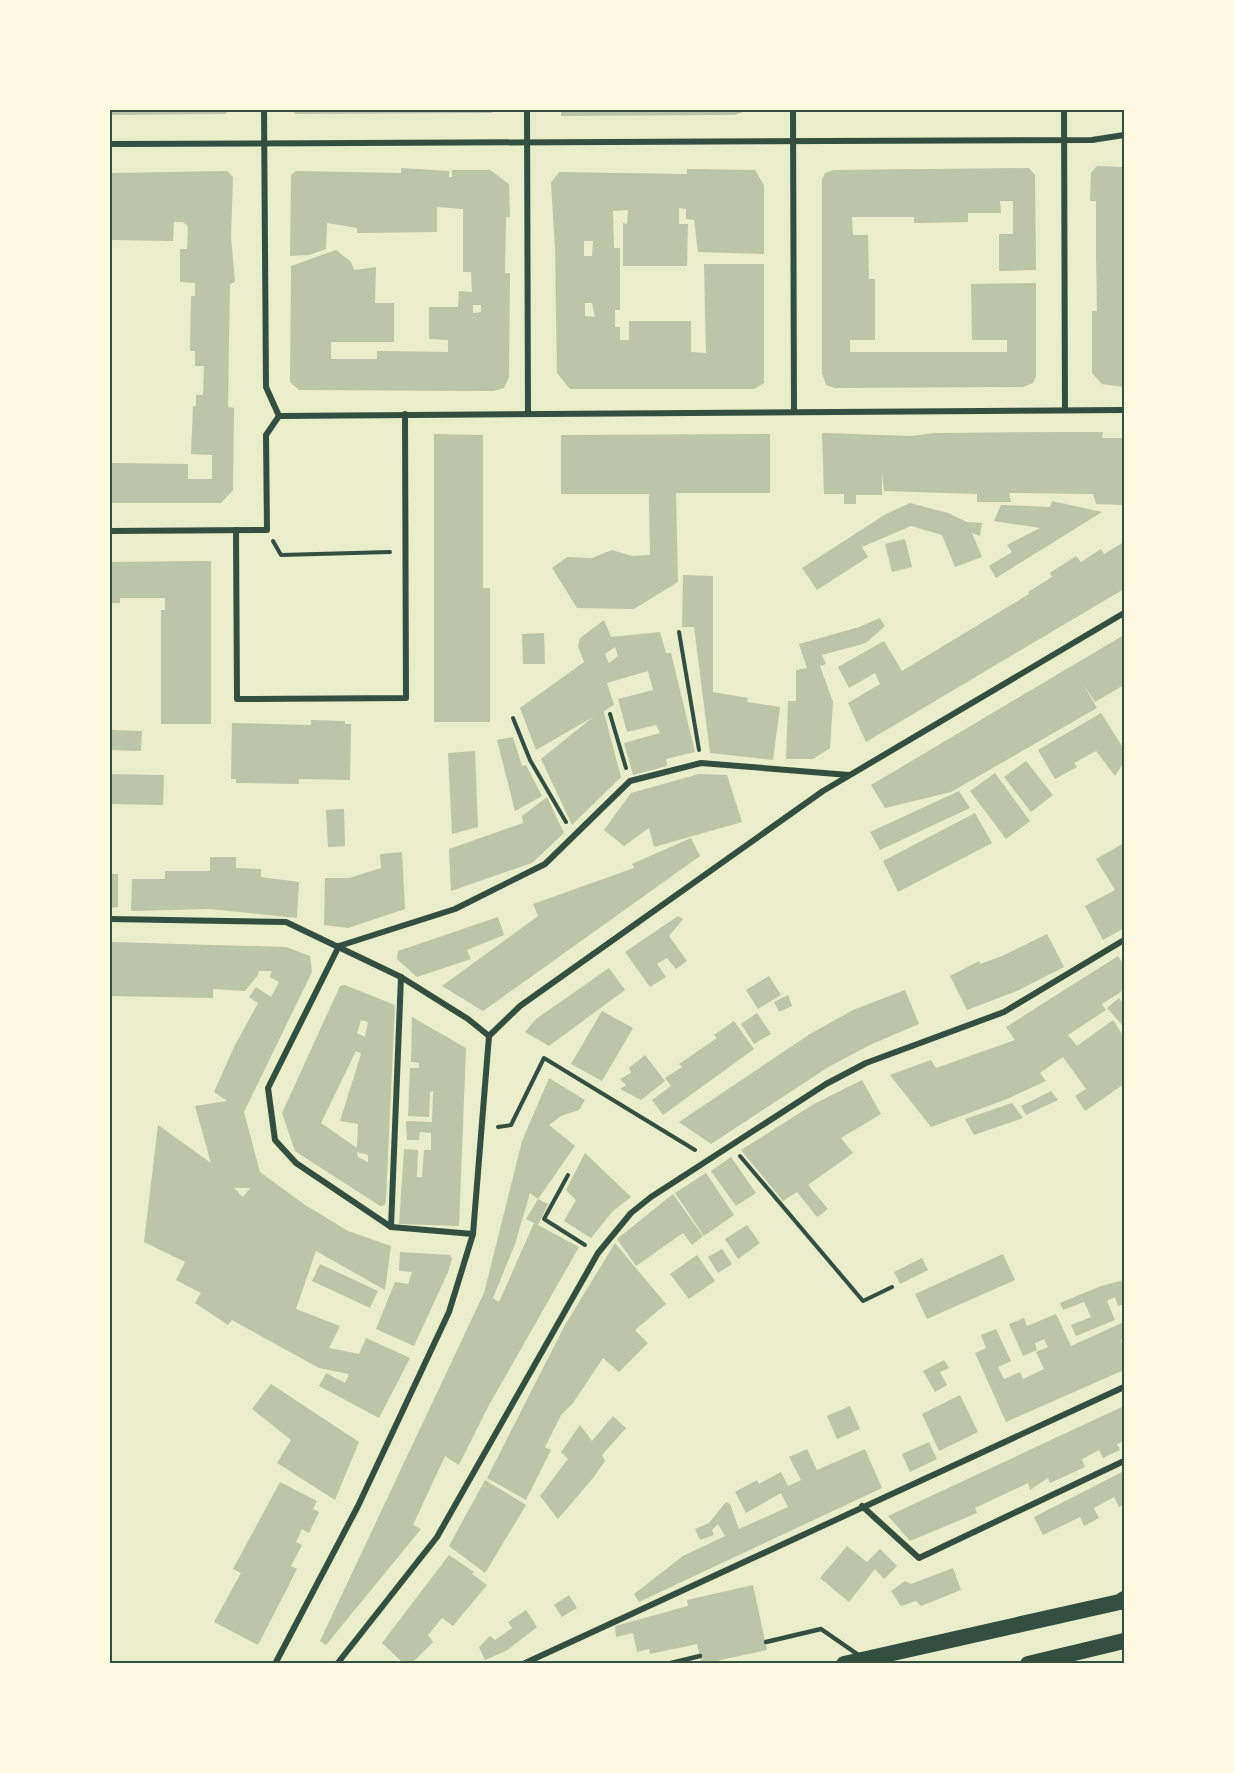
<svg xmlns="http://www.w3.org/2000/svg" width="1234" height="1773" viewBox="0 0 1234 1773" font-family="'Open Sans',sans-serif">
	<style>
		.building { fill: #bcc5a7; fill-rule: evenodd }
		.lines { fill: none; stroke-linecap: round; stroke-linejoin: round }
		.path { stroke: #344e41; stroke-width: 4 }
		.service { stroke: #344e41; stroke-width: 4.5 }
		.minor { stroke: #344e41; stroke-width: 6 }
		.trunk { stroke: #344e41; stroke-width: 16 }
		.motorway { stroke: #344e41; stroke-width: 18 }
		.neatline { fill: none; stroke: #344e41; stroke-width: 2 }
	</style>
	<rect width="100%" height="100%" fill="#e9edc9"/>
	<g class="building">
		<polygon points="110,110 230,110 225,114 110,115"/>
		<polygon points="291,110 496,110 491,113 296,114"/>
		<polygon points="561,110 749,110 735,115 561,116"/>
		<polygon points="1097,166 1124,167 1124,387 1102,384 1092,373 1092,311 1097,311 1096,256 1096,201 1090,201 1091,173"/>
		<path d="M401,168L449,171V177H452V170H490L509,184L510,217H506L505,273H510L509,377L504,388L493,391L299,390L290,382L291,266L336,250L351,262L354,270L376,267L375,303H394V342H331V359H377V351L448,352V340L429,339V307H458L459,291L472,292L471,272H463V209L437,207V232L357,233V228L327,223L326,249L309,255L290,256L291,175L296,171L401,173ZM473,305H481V312L473,313Z"/>
		<polygon points="1029,168 1035,175 1036,270 999,271 999,234 1013,234 1013,201 1000,201 1001,213 968,213 968,222 914,223 914,217 852,217 853,235 868,235 869,279 875,279 875,340 850,340 850,352 1007,352 1007,340 972,340 971,284 1036,283 1036,376 1033,383 1023,387 835,388 826,385 822,373 822,180 825,173 834,170"/>
		<path d="M687,169L755,170L764,185V254L698,252L694,220L686,219V209L679,208V224H688L687,266H623V223L627,224L628,210L613,211L614,248H620V310H615V327H620V340H629V321H691V352L706,353L704,264H764V383L754,389H570L557,373L555,248L551,183L559,172L687,174ZM584,241H593L592,256H584ZM585,303H592L595,317L585,316Z"/>
		<polygon points="227,171 233,177 231,237 235,282 230,284 228,407 234,408 233,490 221,503 110,503 110,463 188,464 188,479 212,479 212,455 191,454 193,406 196,406 196,395 203,395 204,366 195,366 195,351 190,351 191,296 195,296 195,283 180,282 180,249 187,249 188,226 183,222 174,222 173,241 110,240 110,173"/>
		<polygon points="1062,432 1103,432 1102,438 1124,438 1124,505 1096,504 1093,494 1009,493 1011,502 977,502 977,494 884,491 882,473 882,495 856,495 856,504 844,504 844,494 824,494 822,433 911,436 935,433"/>
		<polygon points="434,434 483,435 483,588 490,588 490,722 434,722"/>
		<polygon points="770,434 770,493 676,493 678,582 634,609 577,608 552,568 567,557 592,558 612,550 632,556 650,555 649,494 561,494 561,435"/>
		<polygon points="1052,501 1102,512 996,578 989,566 1012,552 1007,545 1040,528 994,521 1001,505 1050,507"/>
		<polygon points="910,503 948,513 967,522 982,523 980,536 972,533 982,557 955,567 942,535 911,526 862,547 868,557 817,590 802,568 886,514"/>
		<polygon points="905,539 912,567 892,572 885,544"/>
		<polygon points="1124,542 1124,589 866,742 848,703 880,684 875,673 849,688 838,667 884,641 902,671 1029,594 1028,592 1052,577 1050,573 1076,556 1081,562 1101,549 1104,554"/>
		<polygon points="211,561 211,724 161,724 161,610 165,610 165,598 120,598 120,603 110,603 110,562"/>
		<polygon points="683,575 713,576 713,692 748,698 747,702 780,707 773,760 710,753 694,627 682,627"/>
		<polygon points="880,618 885,626 866,643 822,655 826,664 820,666 833,702 830,748 813,759 786,759 788,701 796,701 796,670 807,668 799,644 859,627"/>
		<path d="M604,620L611,637L660,632L666,653H671L695,752L666,759L667,766L633,775L624,743L660,733L656,725L627,732L618,699L653,690L648,671L607,683L614,705L536,750L520,708L584,662L578,646L580,638ZM615,647L618,656L609,663L605,654Z"/>
		<polygon points="544,633 545,664 523,664 522,634"/>
		<polygon points="1124,635 1124,685 1095,702 1083,684 1097,708 951,792 885,808 871,785"/>
		<polygon points="603,709 621,777 572,825 541,759"/>
		<polygon points="1101,713 1122,746 1124,743 1124,762 1115,776 1096,751 1074,763 1077,767 1055,779 1038,750"/>
		<polygon points="311,720 345,721 345,724 351,724 350,780 299,779 299,784 236,783 236,779 231,779 232,723 311,725"/>
		<polygon points="110,730 142,731 141,751 110,750"/>
		<polygon points="513,737 522,766 526,765 542,796 515,811 497,740"/>
		<polygon points="475,751 478,827 452,834 448,753"/>
		<polygon points="1026,761 1053,795 1031,812 1004,777"/>
		<polygon points="995,773 1030,821 1006,839 970,791"/>
		<polygon points="110,774 164,775 163,805 110,804"/>
		<polygon points="699,774 727,775 742,822 654,847 649,828 624,846 604,830 631,793"/>
		<polygon points="959,791 970,808 880,850 870,832"/>
		<polygon points="547,797 564,833 532,863 451,891 449,849 523,823 522,816"/>
		<polygon points="344,809 345,846 328,847 326,810"/>
		<polygon points="975,813 992,843 898,892 883,861"/>
		<polygon points="691,838 700,856 483,1011 442,986 538,916 533,904 634,868 632,864"/>
		<polygon points="1124,843 1124,928 1103,940 1085,906 1115,890 1096,859"/>
		<polygon points="402,852 405,909 348,928 324,925 325,878 349,878 381,868 380,854"/>
		<polygon points="210,857 236,857 236,868 261,869 261,877 299,882 297,918 210,909 131,911 132,879 165,879 165,871 210,871"/>
		<polygon points="110,874 118,874 118,907 110,908"/>
		<polygon points="678,916 683,919 669,936 687,961 676,969 667,958 657,964 666,977 650,987 625,952"/>
		<polygon points="498,917 504,935 467,950 471,959 417,977 397,959 398,951"/>
		<polygon points="1047,934 1064,967 1019,990 967,1010 950,976 979,961 980,964 1002,956"/>
		<path d="M110,942L286,947L310,956L312,972L244,1112L260,1172L305,1205L348,1231L391,1246L385,1290L316,1251L296,1309L340,1326L329,1348L359,1354L366,1338L410,1358L379,1418L319,1386L326,1373L345,1383L349,1374L319,1368L232,1320L228,1325L195,1303L201,1293L176,1280L185,1262L144,1242L158,1125L211,1163L195,1106L227,1101L214,1092L234,1047L258,1003L249,997L256,987L271,997L279,982L270,977L272,971H259L258,975L245,991L213,989V998L110,996ZM234,1188H250L243,1197Z"/>
		<polygon points="1118,956 1124,965 1124,990 1102,1004 1106,1010 1068,1035 1077,1046 1113,1020 1124,1037 1124,1084 1085,1111 1075,1096 1086,1089 1063,1057 1040,1073 1046,1081 1007,1099 931,1127 890,1075 931,1060 936,1068 1015,1040 1006,1027"/>
		<polygon points="609,968 625,990 549,1046 525,1032 536,1019"/>
		<polygon points="769,976 781,995 758,1009 746,990"/>
		<path d="M345,985L395,1005L386,1198L385,1205L380,1206L295,1151L282,1113L340,986ZM361,1020L368,1022L365,1037L357,1033ZM356,1051L361,1054L340,1121L358,1124L357,1148L321,1123ZM357,1152L368,1155V1162L358,1157Z"/>
		<polygon points="905,990 919,1024 872,1044 830,1066 711,1144 679,1122 810,1034 853,1010"/>
		<polygon points="788,995 792,1006 779,1012 774,1002"/>
		<polygon points="1119,998 1124,1004 1124,1027 1107,1008"/>
		<polygon points="602,1011 633,1028 602,1081 571,1064"/>
		<polygon points="757,1013 771,1034 754,1044 741,1024"/>
		<polygon points="412,1017 466,1048 459,1226 399,1224 404,1149 418,1150 417,1177 422,1177 424,1150 431,1150 431,1133 420,1132 419,1140 407,1140 406,1121 432,1122 433,1091 430,1092 429,1117 408,1116 410,1068 419,1068 419,1063 411,1062"/>
		<polygon points="734,1021 754,1049 663,1115 652,1100 671,1086 665,1078 682,1067 679,1064 717,1038 714,1035"/>
		<polygon points="645,1055 665,1081 641,1100 620,1089 626,1085 620,1079 631,1073 629,1068"/>
		<polygon points="549,1078 585,1100 579,1110 561,1116 549,1125 575,1146 538,1199 530,1193 515,1244 493,1298 499,1302 534,1223 526,1219 538,1199 548,1204 538,1225 579,1247 489,1405 459,1465 445,1456 413,1525 421,1529 326,1645 320,1641 484,1293 522,1141"/>
		<polygon points="862,1080 881,1114 841,1138 853,1153 808,1185 828,1209 817,1217 797,1192 783,1201 741,1150 814,1104"/>
		<polygon points="1051,1091 1058,1100 1026,1115 1021,1106"/>
		<polygon points="1012,1103 1023,1118 974,1135 965,1119"/>
		<polygon points="585,1153 631,1197 612,1212 591,1238 564,1221 576,1200 566,1190"/>
		<polygon points="731,1157 756,1193 736,1206 711,1171"/>
		<polygon points="706,1173 734,1215 704,1236 675,1193"/>
		<polygon points="673,1194 703,1236 692,1245 683,1233 636,1266 617,1239"/>
		<polygon points="747,1225 760,1243 738,1259 725,1239"/>
		<polygon points="615,1243 666,1304 635,1330 648,1343 619,1372 603,1358 573,1403 561,1415 545,1447 551,1450 526,1500 487,1478 565,1325"/>
		<polygon points="722,1249 732,1264 718,1273 708,1257"/>
		<polygon points="400,1252 450,1255 452,1259 448,1272 414,1346 376,1329 395,1282 408,1284 412,1272 399,1271"/>
		<polygon points="1003,1254 1015,1280 927,1319 915,1294"/>
		<polygon points="697,1255 715,1281 689,1299 670,1274"/>
		<polygon points="922,1258 928,1270 900,1284 894,1272"/>
		<polygon points="320,1264 378,1291 370,1308 312,1281"/>
		<polygon points="1124,1280 1124,1304 1118,1306 1115,1297 1107,1301 1115,1320 1076,1336 1071,1325 1091,1317 1084,1302 1063,1310 1060,1303 1101,1286"/>
		<polygon points="1056,1314 1071,1346 1124,1322 1124,1338 1121,1340 1122,1344 1124,1343 1124,1370 1006,1422 975,1353 986,1348 981,1335 996,1329 1011,1361 998,1367 1004,1379 1020,1372 1023,1379 1044,1369 1036,1352 1048,1347 1044,1339 1035,1343 1037,1350 1023,1356 1009,1324 1024,1318 1027,1326"/>
		<polygon points="944,1360 949,1368 940,1372 947,1385 935,1392 923,1371"/>
		<polygon points="271,1384 359,1442 335,1500 277,1463 291,1440 252,1409"/>
		<polygon points="960,1395 978,1432 939,1451 922,1414"/>
		<polygon points="850,1406 860,1429 837,1439 827,1416"/>
		<polygon points="1124,1406 1124,1441 1117,1444 1120,1450 1103,1458 1099,1450 1082,1459 1085,1467 1050,1483 1048,1478 1030,1490 1028,1483 975,1508 977,1513 910,1541 888,1516"/>
		<polygon points="613,1416 626,1428 602,1455 605,1461 593,1478 558,1519 540,1496 568,1459 561,1452 580,1425 592,1441"/>
		<polygon points="929,1442 937,1459 910,1472 902,1454"/>
		<polygon points="807,1449 817,1470 865,1449 882,1488 639,1602 634,1594 683,1556 725,1536 718,1524 712,1530 714,1535 700,1540 695,1529 709,1523 726,1502 730,1504 739,1529 788,1507 781,1493 746,1513 735,1492 757,1480 759,1484 781,1472 788,1486 801,1480 789,1457"/>
		<polygon points="1124,1471 1124,1504 1119,1507 1114,1497 1094,1508 1099,1518 1084,1526 1080,1517 1043,1535 1034,1517"/>
		<polygon points="485,1480 526,1505 485,1573 449,1546"/>
		<polygon points="280,1482 317,1501 313,1509 319,1512 309,1533 302,1529 296,1542 302,1545 291,1566 297,1569 258,1645 214,1622 241,1573 233,1569"/>
		<polygon points="847,1546 867,1562 880,1549 897,1566 884,1579 875,1569 849,1602 820,1578"/>
		<polygon points="449,1555 474,1572 472,1574 487,1585 453,1626 442,1618 428,1635 433,1642 411,1664 404,1664 382,1643"/>
		<polygon points="953,1568 961,1590 921,1606 916,1601 901,1606 891,1591 905,1581 911,1584"/>
		<polygon points="753,1585 767,1650 702,1664 697,1644 650,1654 649,1649 637,1652 633,1633 616,1637 615,1626 688,1606 687,1600"/>
		<polygon points="569,1595 577,1608 562,1617 554,1605"/>
		<polygon points="526,1610 537,1627 506,1651 485,1660 479,1647 490,1636 495,1640 512,1628 508,1622"/>
	</g>
	<g class="lines">
		<g class="path">
			<polyline points="273,541 281,555 390,552"/>
			<polyline points="679,632 699,750"/>
			<polyline points="610,714 626,768"/>
			<polyline points="513,718 530,760 566,822"/>
			<polyline points="498,1127 511,1125 544,1058 695,1150"/>
			<polyline points="740,1156 863,1301 892,1287"/>
			<polyline points="568,1175 544,1219 585,1245"/>
		</g>
		<g class="service">
			<polyline points="766,1642 821,1629 860,1656"/>
			<polyline points="667,1664 700,1656"/>
		</g>
		<g class="minor">
			<polyline points="264,110 266,387 279,416"/>
			<polyline points="527,110 528,413"/>
			<polyline points="793,110 794,412"/>
			<polyline points="1064,110 1065,410"/>
			<polyline points="110,144 1092,140 1124,135"/>
			<polyline points="279,416 1124,410"/>
			<polyline points="236,530 237,699 406,698 405,414"/>
			<polyline points="110,531 267,530 266,435 279,416"/>
			<polyline points="110,919 286,922 401,977 468,1019 489,1036"/>
			<polyline points="339,946 455,909 545,864 630,781 701,763 849,775"/>
			<polyline points="339,946 268,1088 275,1140 296,1163 391,1227 473,1234"/>
			<polyline points="391,1227 401,977"/>
			<polyline points="862,1506 919,1558 1124,1461"/>
			<polyline points="275,1664 358,1506 449,1312 473,1234 489,1036 520,1006 823,791 1124,613"/>
			<polyline points="337,1664 437,1537 598,1253 631,1213 651,1197 826,1084 866,1063 1004,1012 1124,940"/>
			<polyline points="523,1664 1124,1387"/>
		</g>
		<g class="trunk">
			<polyline points="844,1664 1124,1601"/>
			<polyline points="1028,1664 1124,1641"/>
		</g>
		<polyline class="motorway" points="1123,1601 1124,1600"/>
	</g>
	<rect width="1234" height="1773" fill="none" stroke="#fefae0" stroke-width="222"/>
	<rect x="111" y="111" width="1012" height="1551" class="neatline"/>
</svg>
